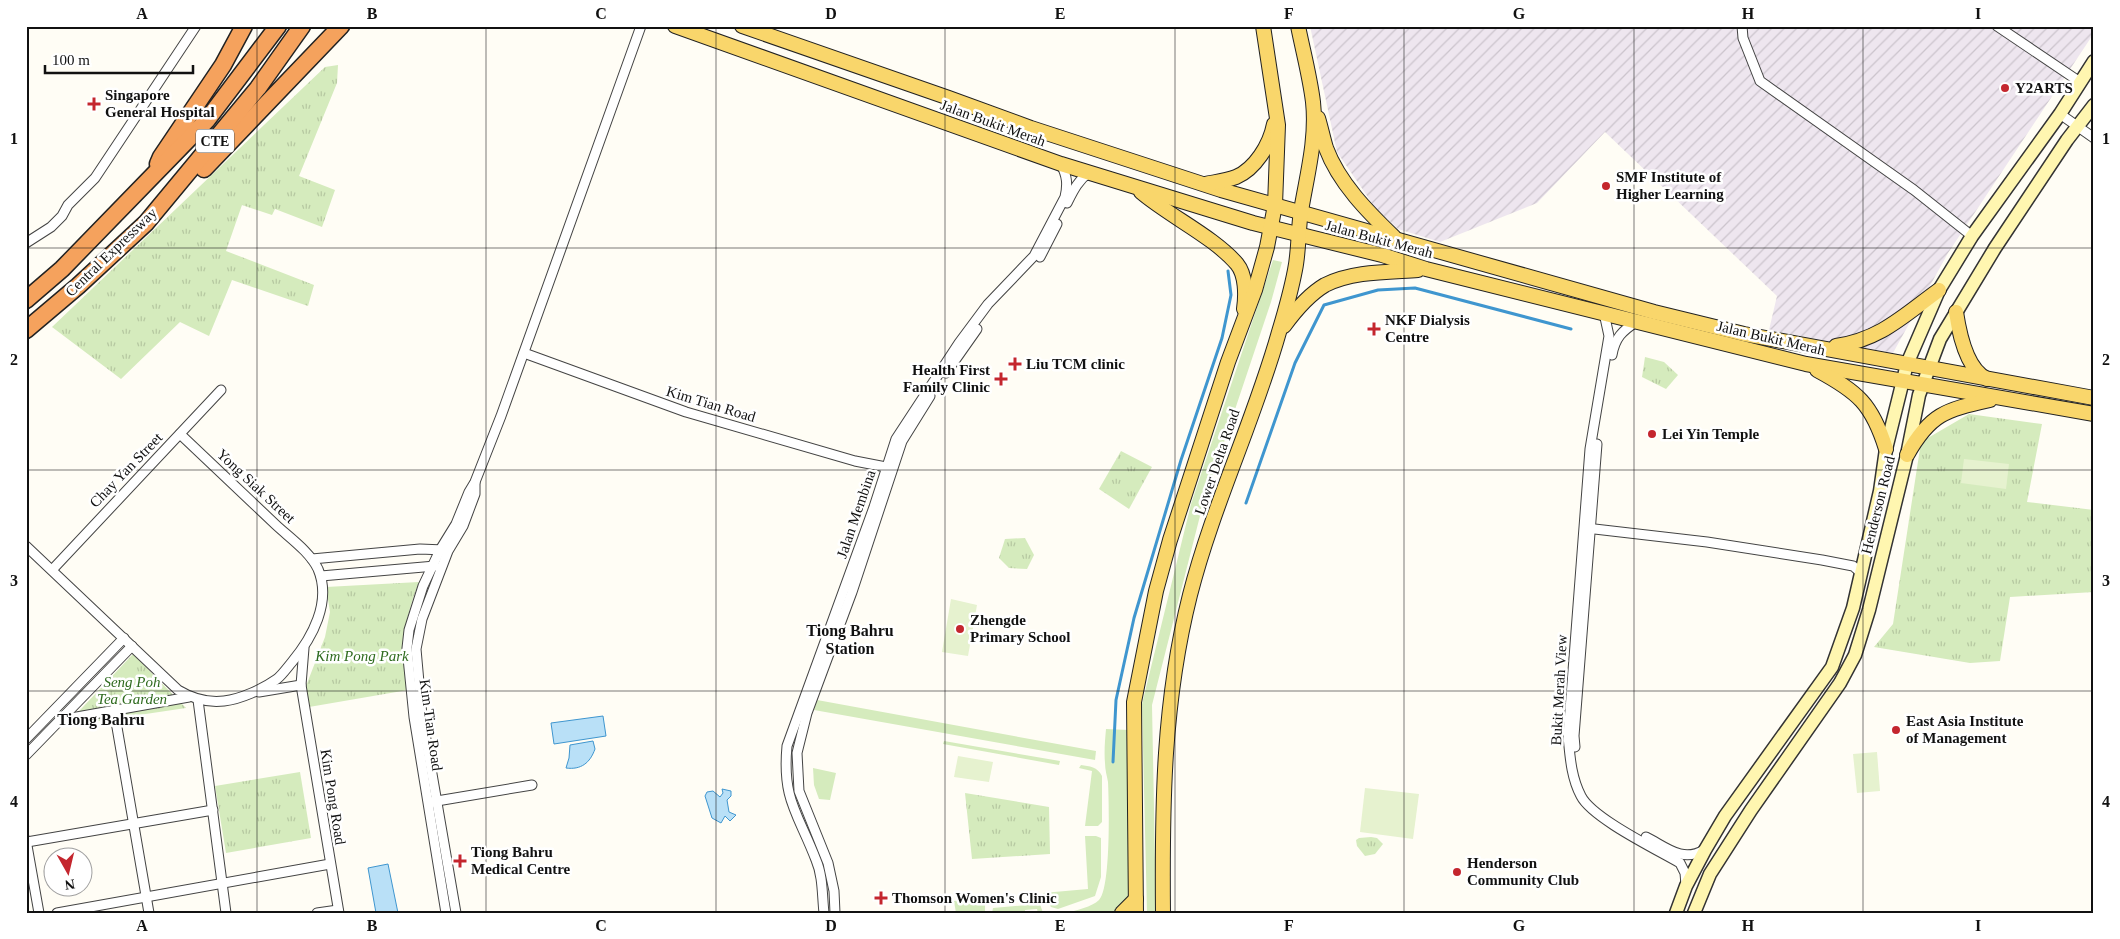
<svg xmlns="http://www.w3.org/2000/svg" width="2120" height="939" viewBox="0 0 2120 939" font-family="Georgia,serif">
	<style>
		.industrial { fill: url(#industrial-furrows) }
		.grass { fill: #d5ebbd }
		.park { fill: url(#park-tufts) }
		.pitch { fill: #e6f2cf }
		.water { fill: #b9e0f7; stroke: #3f96cf }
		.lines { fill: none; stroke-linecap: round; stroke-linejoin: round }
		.stream { stroke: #3f96cf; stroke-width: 3 }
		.street-casing { stroke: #444; stroke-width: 11 }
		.secondary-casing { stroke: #333; stroke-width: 15 }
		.primary-casing { stroke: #222; stroke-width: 16 }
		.highway-casing { stroke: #222; stroke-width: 19 }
		.street { stroke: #fff; stroke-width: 9 }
		.secondary { stroke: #fff6b0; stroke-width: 12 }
		.primary { stroke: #f9d66b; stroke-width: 14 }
		.highway { stroke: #f5a25d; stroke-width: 16 }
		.grid { fill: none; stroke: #111; stroke-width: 1; stroke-opacity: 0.55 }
		.poi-dot { fill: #c4262e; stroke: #fff; stroke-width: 2 }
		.labels { text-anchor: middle; stroke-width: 5; stroke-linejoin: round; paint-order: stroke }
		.shield { fill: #fff; stroke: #585858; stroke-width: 1 }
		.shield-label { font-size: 14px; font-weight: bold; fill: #111 }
		.poi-label { font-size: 15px; font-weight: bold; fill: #111; stroke: #fff; text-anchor: start }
		.street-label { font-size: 15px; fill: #111; stroke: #fff }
		.park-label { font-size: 15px; font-style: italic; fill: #2f6b1f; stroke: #fff }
		.neighbourhood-label { font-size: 16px; font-weight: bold; fill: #111; stroke: #fff }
		.neatline { fill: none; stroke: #111; stroke-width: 2 }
		.grid-label { font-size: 16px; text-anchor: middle; font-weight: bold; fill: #111 }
	</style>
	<defs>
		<pattern id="industrial-furrows" width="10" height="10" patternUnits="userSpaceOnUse" patternTransform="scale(1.25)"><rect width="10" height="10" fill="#eee6ef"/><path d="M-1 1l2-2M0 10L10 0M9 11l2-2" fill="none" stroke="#cbc4cc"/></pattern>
		<pattern id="park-tufts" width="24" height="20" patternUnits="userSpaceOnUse" patternTransform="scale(1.25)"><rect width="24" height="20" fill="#d5ebbd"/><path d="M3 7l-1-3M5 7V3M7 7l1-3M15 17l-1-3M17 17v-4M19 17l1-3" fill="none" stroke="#b6c8a1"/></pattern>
	</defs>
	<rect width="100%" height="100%" fill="#fffdf5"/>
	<polygon class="industrial" points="1310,26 2094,26 2094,33 1948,253 1893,353 1769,330 1777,296 1605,132 1537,203 1440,242 1398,229 1374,206 1337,152"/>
	<g class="grass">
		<polygon points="1273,260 1282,262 1271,302 1202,508 1152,705 1156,913 1147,913 1142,704 1191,504"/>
		<polygon points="817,700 1096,751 1095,760 814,710"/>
		<path d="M1106,729L1129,730L1132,913H1067C1076,910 1092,907 1099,900C1111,888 1109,802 1108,782C1107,776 1105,770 1105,763C1104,752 1105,740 1106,729Z"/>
		<polygon points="944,741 1060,761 1059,765 943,744"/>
		<path d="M1081,765C1089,766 1098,767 1102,776V822L1098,826H1085L1092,771L1079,768Z"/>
		<polygon points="813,768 836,773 830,800 819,799 814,785"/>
		<polygon points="1085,836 1096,836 1101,838 1101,877 1095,896 1058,909 1051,907 1043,893 1088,889"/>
		<polygon points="985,898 985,913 956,913 954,901"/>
		<polygon points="1040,904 1043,913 1038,913 1037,909 1025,910 1025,913 1018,913 1017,911 992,913 993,908"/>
	</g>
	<g class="park">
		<polygon points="338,65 337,83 299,176 335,190 322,227 275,209 272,215 242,205 226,251 314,285 308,306 232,280 209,336 180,322 121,379 52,327 325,67"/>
		<polygon points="1645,357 1664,362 1678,375 1666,389 1642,377"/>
		<polygon points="1969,414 2042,424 2027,502 2094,510 2094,592 2010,597 2000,661 1970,663 1874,647 1893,624 1921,442"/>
		<polygon points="1121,451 1152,467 1129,509 1099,489"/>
		<polygon points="1025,538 1034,555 1027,569 1009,568 999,558 1005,539"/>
		<path d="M419,582C403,623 401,646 408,690L309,707L306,686L325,637L330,612L326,587Z"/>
		<polygon points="133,654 186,708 65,726"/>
		<polygon points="300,772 311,838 226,853 215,786"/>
		<polygon points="965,793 1049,807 1050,854 972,859"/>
		<polygon points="1371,837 1377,838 1383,844 1375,854 1365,856 1357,846 1356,840 1359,838"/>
	</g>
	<g class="pitch">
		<polygon points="1964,459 2009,464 2006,489 1961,483"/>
		<polygon points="951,599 977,605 968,656 942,652"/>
		<polygon points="1877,752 1880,791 1857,793 1853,754"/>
		<polygon points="958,756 993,762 989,782 954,777"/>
		<polygon points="1365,788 1419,794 1413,839 1360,832"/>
	</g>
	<g class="water">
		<polygon points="603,716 606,736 554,744 551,723"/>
		<path d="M593,741L595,749C590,763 581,770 566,768L569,758L570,745Z"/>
		<polygon points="722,789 731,791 731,796 727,800 729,812 736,815 730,821 725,816 721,823 712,818 705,796 707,792 713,791 720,797 723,793"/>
		<polygon points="388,864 398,913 376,913 368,868"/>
	</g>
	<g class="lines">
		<g class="stream">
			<polyline points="1246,503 1295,363 1324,305 1378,290 1415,288 1571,329"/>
			<polyline points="1113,762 1116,700 1134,618 1181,460 1222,338 1231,295 1228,271"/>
		</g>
		<defs>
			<g id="street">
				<polyline points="1742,26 1743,38 1760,81 1914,190 1972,236"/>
				<polyline points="1997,26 2080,82"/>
				<polyline points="2060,114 2094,138"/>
				<path d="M1067,203C1073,191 1078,180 1090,172"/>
				<polyline points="26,243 51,227 62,216 68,205 95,178 196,26"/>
				<polyline points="1040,257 1057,224"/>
				<path d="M1604,313L1609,336L1590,449L1568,736C1570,756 1571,777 1581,796C1592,818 1656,849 1680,863L1685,873L1686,885"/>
				<polyline points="524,353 686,412 855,461 891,468"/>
				<path d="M1612,355C1615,338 1622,331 1636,322"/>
				<polyline points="946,373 977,329"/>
				<polyline points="1586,528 1707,542 1822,560 1853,566 1859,571 1860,576"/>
				<path d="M26,546L178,690C193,699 207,703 224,701C241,699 263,689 277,679C282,675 287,668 292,662C312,638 332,602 318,569C310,552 290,538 276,525C244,495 212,464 180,434"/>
				<polyline points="312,559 420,549 444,550"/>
				<polyline points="52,570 221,390"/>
				<polyline points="321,576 435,566"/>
				<polyline points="304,648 301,685 339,913"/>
				<polyline points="259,692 301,685"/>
				<polyline points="198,700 226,913"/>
				<polyline points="114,710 149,913"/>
				<polyline points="60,720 189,697"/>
				<polyline points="26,739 124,638"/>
				<polyline points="1575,747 1574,736 1597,444"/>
				<polyline points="26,755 132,646"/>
				<polyline points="431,802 532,785"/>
				<path d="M1646,837C1666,847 1682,863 1704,850"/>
				<polyline points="26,840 39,913"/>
				<polyline points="27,842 213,810"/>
				<polyline points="57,913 330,864"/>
				<polyline points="317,913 338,910"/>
				<polyline points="446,913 414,717 407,648 409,630 423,586 440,550 456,524 469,492 475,482 501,416 641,26"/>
				<polyline points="456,913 422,716 416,649 422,619 448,551 463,526 475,494 475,483"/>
				<path d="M824,913C822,895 823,876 816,860C798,813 782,800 787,746L874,507L896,439L959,343L988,304L1034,256L1065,197C1068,184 1067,176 1061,164"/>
				<polyline points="835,913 834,891 828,863 799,791 797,753 807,713 852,592 902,441 930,396"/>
			</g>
			<g id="secondary">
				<polyline points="1676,913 1686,886 1705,850 1725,816 1832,667 1853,608 1880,491 1886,449 1907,364 1939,290 1972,236 2060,114 2094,61"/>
				<polyline points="1694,913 1710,874 1751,810 1840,683 1855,655 1869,610 1907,455 1919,395 1940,339 1995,248 2067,140 2094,105"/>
			</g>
			<g id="primary">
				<polyline points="675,26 1061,164 1253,223 1382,255 1426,269 1806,364 2094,414"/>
				<polyline points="742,26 949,98 1031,128 1221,190 1654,312 1744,334 2094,398"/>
				<path d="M1318,118C1321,128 1323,138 1326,148C1339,183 1368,212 1394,237"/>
				<path d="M1205,184C1215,182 1226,181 1236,177C1255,169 1270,145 1274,124"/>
				<path d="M1141,192C1169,216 1214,237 1237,264C1246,275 1246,295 1244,309"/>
				<path d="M1956,312C1959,332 1966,369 1987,379"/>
				<path d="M1284,326C1295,311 1308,295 1325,285C1352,271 1389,272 1418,270"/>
				<path d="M1836,346C1881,339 1903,316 1939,290"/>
				<path d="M1817,370C1858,392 1872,404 1886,449"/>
				<path d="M1907,455C1930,414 1945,410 1990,400"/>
				<polyline points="1122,913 1136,899"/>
				<polyline points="1136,913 1134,702 1156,591 1170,540 1228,362 1255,290 1267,247 1275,205 1278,125 1263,26"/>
				<path d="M1163,913C1162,804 1163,702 1190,595C1213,505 1254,421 1279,332C1285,312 1291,291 1295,270C1299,251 1298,230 1301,211C1307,175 1317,139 1313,102C1310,77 1303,51 1298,26"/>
			</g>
			<g id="highway">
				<polyline points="158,164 161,157 223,65 244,26"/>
				<polyline points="204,169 341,26"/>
				<polyline points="26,300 62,269 207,120 278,26"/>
				<polyline points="26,330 78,286 146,223 258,88 302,26"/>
			</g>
		</defs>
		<use href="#street" class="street-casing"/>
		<use href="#secondary" class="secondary-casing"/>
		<use href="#primary" class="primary-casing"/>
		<use href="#highway" class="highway-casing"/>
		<use href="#street" class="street"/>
		<use href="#secondary" class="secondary"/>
		<use href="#primary" class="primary"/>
		<use href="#highway" class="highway"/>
	</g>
	<path class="grid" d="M257,26V913M486,26V913M716,26V913M945,26V913M1175,26V913M1404,26V913M1634,26V913M1863,26V913M26,248H2094M26,470H2094M26,691H2094"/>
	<g class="poi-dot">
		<circle cx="2005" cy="88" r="5"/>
		<path d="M91.5 96.5h5v5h5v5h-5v5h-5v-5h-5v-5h5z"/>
		<circle cx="1606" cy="186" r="5"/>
		<path d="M1371.5 321.5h5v5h5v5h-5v5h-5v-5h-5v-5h5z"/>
		<path d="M1012.5 356.5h5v5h5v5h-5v5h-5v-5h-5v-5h5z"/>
		<path d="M998.5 371.5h5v5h5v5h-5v5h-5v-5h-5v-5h5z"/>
		<circle cx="1652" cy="434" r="5"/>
		<circle cx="960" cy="629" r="5"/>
		<circle cx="1896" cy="730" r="5"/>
		<path d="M457.5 853.5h5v5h5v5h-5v5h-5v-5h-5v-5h5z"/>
		<circle cx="1457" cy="872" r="5"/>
		<path d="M878.5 890.5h5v5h5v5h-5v5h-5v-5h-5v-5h5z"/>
	</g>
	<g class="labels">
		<rect class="shield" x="196" y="129.5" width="38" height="23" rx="4"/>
		<g class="shield-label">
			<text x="215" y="146">CTE</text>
		</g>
		<g class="poi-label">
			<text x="2015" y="93">Y2ARTS</text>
			<text x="105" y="100">Singapore<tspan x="105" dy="17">General Hospital</tspan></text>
			<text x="1616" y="182">SMF Institute of<tspan x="1616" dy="17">Higher Learning</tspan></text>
			<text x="1385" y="325">NKF Dialysis<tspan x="1385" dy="17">Centre</tspan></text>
			<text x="1026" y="369">Liu TCM clinic</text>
			<text x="990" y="375" text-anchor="end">Health First<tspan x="990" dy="17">Family Clinic</tspan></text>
			<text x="1662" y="439">Lei Yin Temple</text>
			<text x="970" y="625">Zhengde<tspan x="970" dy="17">Primary School</tspan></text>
			<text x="1906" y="726">East Asia Institute<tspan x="1906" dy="17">of Management</tspan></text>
			<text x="471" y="857">Tiong Bahru<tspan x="471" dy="17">Medical Centre</tspan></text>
			<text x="1467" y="868">Henderson<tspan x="1467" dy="17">Community Club</tspan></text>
			<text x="892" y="903">Thomson Women's Clinic</text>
		</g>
		<g class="street-label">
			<text transform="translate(993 123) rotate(20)" y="5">Jalan Bukit Merah</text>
			<text transform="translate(1379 239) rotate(15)" y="5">Jalan Bukit Merah</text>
			<text transform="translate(111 252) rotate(-44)" y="5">Central Expressway</text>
			<text transform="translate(1771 338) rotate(13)" y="5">Jalan Bukit Merah</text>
			<text transform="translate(711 404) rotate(17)" y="5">Kim Tian Road</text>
			<text transform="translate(1217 462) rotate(-71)" y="5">Lower Delta Road</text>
			<text transform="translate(126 470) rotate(-46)" y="5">Chay Yan Street</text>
			<text transform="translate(256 486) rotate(43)" y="5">Yong Siak Street</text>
			<text transform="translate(1878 505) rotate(-76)" y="5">Henderson Road</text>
			<text transform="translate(856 514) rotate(-71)" y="5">Jalan Membina</text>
			<text transform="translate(1559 690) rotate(-87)" y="5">Bukit Merah View</text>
			<text transform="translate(431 725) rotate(82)" y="5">Kim Tian Road</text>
			<text transform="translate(333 797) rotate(81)" y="5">Kim Pong Road</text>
		</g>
		<g class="park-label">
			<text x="362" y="661">Kim Pong Park</text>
			<text x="132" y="687">Seng Poh<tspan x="132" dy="17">Tea Garden</tspan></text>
		</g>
		<g class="neighbourhood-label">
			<text x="850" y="636">Tiong Bahru<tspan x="850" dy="18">Station</tspan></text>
			<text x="101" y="725">Tiong Bahru</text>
		</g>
	</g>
	<rect width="2120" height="939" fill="none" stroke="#ffffff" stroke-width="55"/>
	<g transform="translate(68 872) rotate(172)"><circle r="24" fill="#ffffff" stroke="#a0a0a0"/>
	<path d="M0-4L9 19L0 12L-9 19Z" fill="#c4262e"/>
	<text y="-8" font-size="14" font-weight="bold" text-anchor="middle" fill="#111111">N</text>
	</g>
	<path d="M45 65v8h148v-8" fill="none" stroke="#111111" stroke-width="2.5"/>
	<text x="52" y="65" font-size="15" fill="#111111" stroke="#ffffff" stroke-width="4" paint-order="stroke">100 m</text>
	<rect x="28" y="28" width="2064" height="884" class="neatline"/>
	<g class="grid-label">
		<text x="142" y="19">A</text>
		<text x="372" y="19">B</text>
		<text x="601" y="19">C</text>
		<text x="831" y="19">D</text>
		<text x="1060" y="19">E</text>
		<text x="1289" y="19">F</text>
		<text x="1519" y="19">G</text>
		<text x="1748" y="19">H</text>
		<text x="1978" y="19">I</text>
		<text x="14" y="144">1</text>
		<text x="2106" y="144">1</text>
		<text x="14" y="365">2</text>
		<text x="2106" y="365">2</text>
		<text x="14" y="586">3</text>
		<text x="2106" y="586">3</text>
		<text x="14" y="807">4</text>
		<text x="2106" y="807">4</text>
		<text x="142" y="931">A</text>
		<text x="372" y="931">B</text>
		<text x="601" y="931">C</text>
		<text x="831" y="931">D</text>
		<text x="1060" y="931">E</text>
		<text x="1289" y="931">F</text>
		<text x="1519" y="931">G</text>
		<text x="1748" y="931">H</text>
		<text x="1978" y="931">I</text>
	</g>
</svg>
